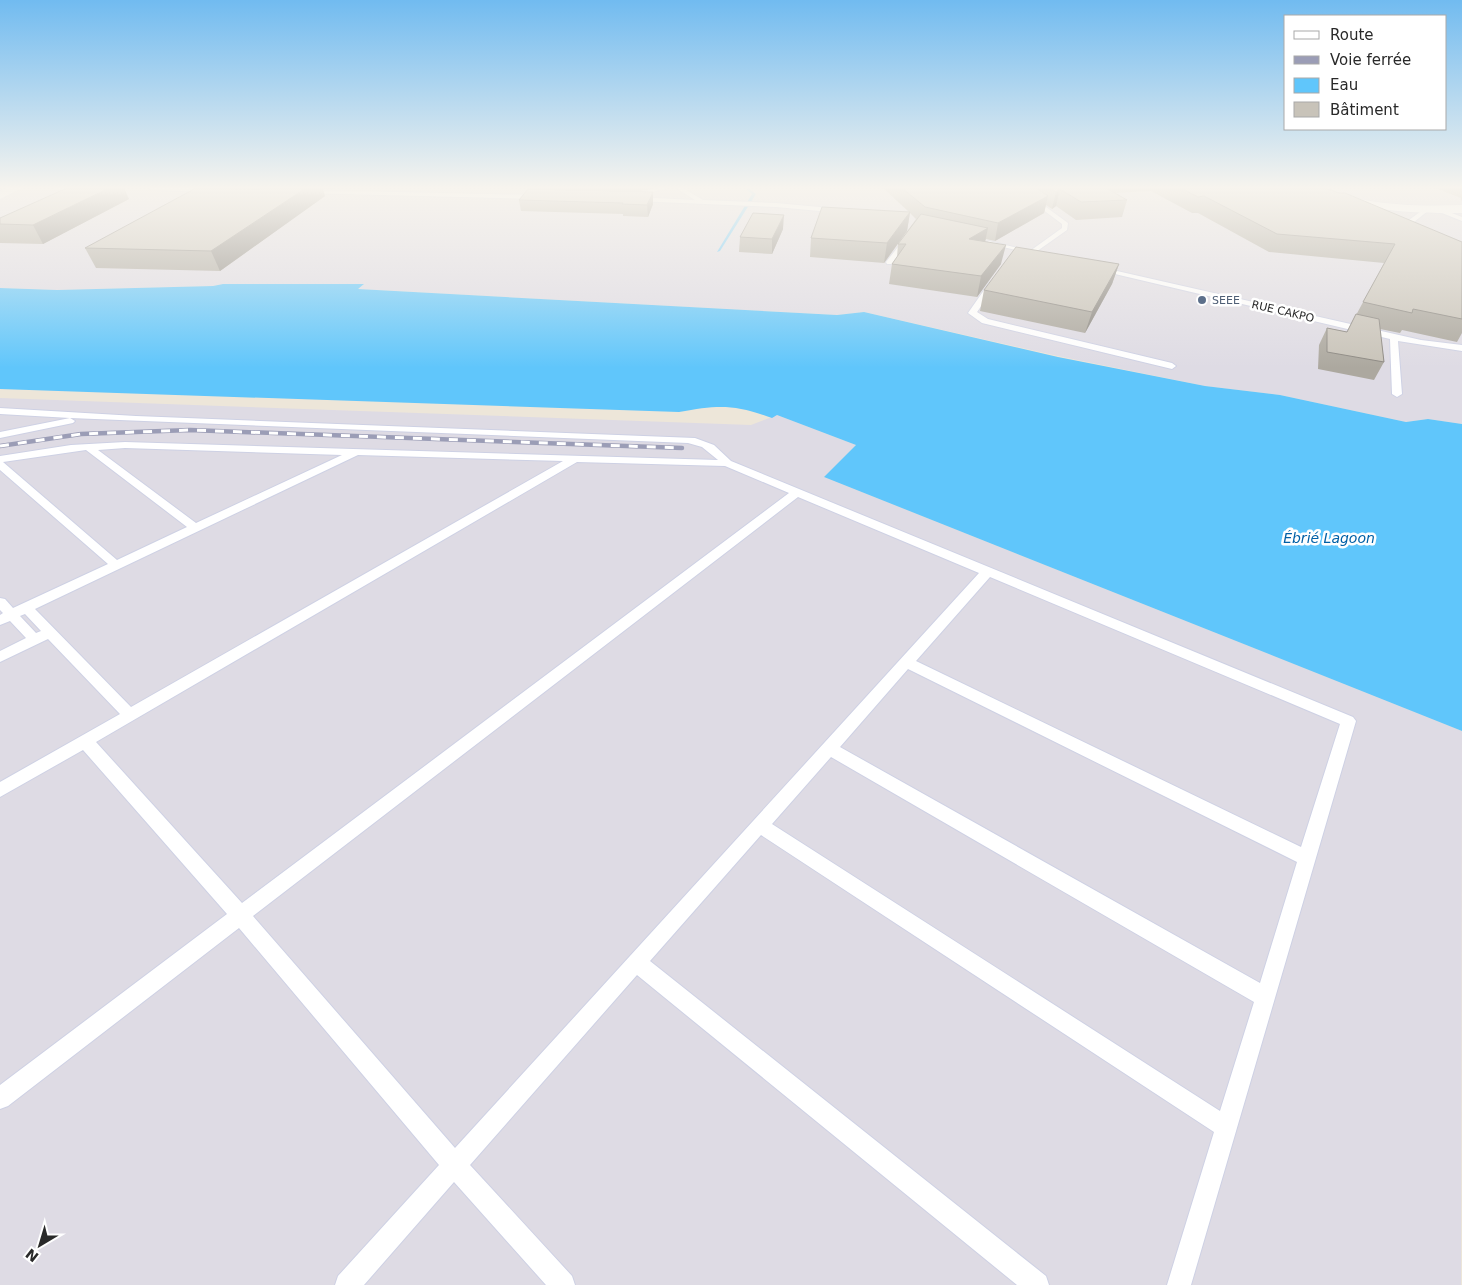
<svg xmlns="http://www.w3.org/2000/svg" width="1462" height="1285" viewBox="0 0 1462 1285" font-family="'DejaVu Sans',sans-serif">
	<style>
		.industrial { fill: #dedbe4 }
		.water { fill: #60c6fb }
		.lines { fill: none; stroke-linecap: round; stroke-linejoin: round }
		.stream { fill: #60c6fb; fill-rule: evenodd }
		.lane-casing { stroke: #ced1e4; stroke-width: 2 }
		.secondary-casing { stroke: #ced1e4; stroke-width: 1 }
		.lane { fill: #fff; fill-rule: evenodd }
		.secondary { fill: #fff; fill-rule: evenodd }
		.rail-casing { stroke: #9b9db6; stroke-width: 4.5 }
		.rail { stroke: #fff; stroke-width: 3; stroke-dasharray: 9; stroke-linecap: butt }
		.wall { fill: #aca89f }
		.shaded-wall { fill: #8c8882 }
		.building { fill: #c8c3b9; stroke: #8c8882 }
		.service-dot { fill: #5c6f8a; stroke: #fff; stroke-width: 2 }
		.labels { text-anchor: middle; stroke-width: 5; stroke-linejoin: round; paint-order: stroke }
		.far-service-label { font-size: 11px; fill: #4e5e75; stroke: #fff; text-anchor: start }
		.far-street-label { font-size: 11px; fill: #292929; stroke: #fff }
		.water-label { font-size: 14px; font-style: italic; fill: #0060a6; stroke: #fff }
	</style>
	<rect width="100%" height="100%" fill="#ede6d9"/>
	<g class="industrial">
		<polygon points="0,188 1462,188 1462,424 1428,419 1406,422 1280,395 1205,386 1058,356 864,312 837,315 357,289 363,285 223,284 213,286 57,290 0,288"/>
		<polygon points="0,398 751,425 777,415 856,445 824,477 1462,731 1461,1285 0,1285"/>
	</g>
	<path class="water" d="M223,284H364L358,289L837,315L864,312L1058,357L1205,386L1280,395L1406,422L1428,419L1462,424V731L824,477L856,445L777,415L772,418C734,404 718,405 679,412L0,389V288L57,290L213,286Z"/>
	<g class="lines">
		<polygon class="stream" points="745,188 748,188 756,194 720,251 717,252 752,194"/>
		<defs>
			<g id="lane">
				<polygon points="54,188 98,188 95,190 57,190"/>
				<polygon points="149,188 192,188 214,190 211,192 152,190"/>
				<polygon points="658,188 667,188 637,196 634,194"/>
				<polygon points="676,188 683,188 703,200 776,203 841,209 844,211 841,213 776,207 635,201 632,199 635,197 695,200"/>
				<polygon points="1014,188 1020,188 1068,223 1067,230 1033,254 986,243 989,241 1030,251 1062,228 1062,224"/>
				<polygon points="305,190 539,195 542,197 539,199 303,193"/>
				<polygon points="1439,208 1462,217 1462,221 1437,211"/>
				<polygon points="1424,209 1429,210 1414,222 1412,231 1408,231 1409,220"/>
				<polygon points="906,237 911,238 893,264 887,264 886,262"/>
				<polygon points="1095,266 1421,340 1462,345 1462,351 1398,341 1402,394 1397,397 1392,394 1390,339 1098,270 1095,270"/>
				<polygon points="989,283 996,285 977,312 988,319 1172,363 1176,366 1172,369 982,323 968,313"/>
				<path d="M0,408L136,416L695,438L714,445L731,461L1353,717L1356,721L1191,1285H1167L1214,1132L761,835L650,961L1046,1276L1049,1285H1017L637,975L470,1165L572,1276L575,1285H546L454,1182L364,1285H335L338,1276L439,1165L239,928L8,1106L0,1109V1085L227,914L83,750L0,797V782L120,714L48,639L0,662V651L26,638L10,621L0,625V615L3,613L0,610V598L5,599L13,608L108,564L0,470V456L71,445L125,442L718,460L702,447L688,443L70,418L75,421L73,423L0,438V432L70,418L0,414ZM125,448L342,455L196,523L98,450ZM86,450L187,527L117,560L3,462ZM358,455L563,461L131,707L35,609ZM577,462L725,466L789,493L242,903L96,742ZM798,497L979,573L455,1148L253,916ZM990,577L1340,724L1301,847L916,661ZM25,614L41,631L36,633L20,616ZM908,669L1297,862L1260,983L840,747ZM831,757L1254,1002L1220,1111L772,824Z"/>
			</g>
			<g id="secondary">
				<polygon points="7,188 22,188 0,199 0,191"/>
				<path d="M1304,188C1324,186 1345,196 1365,200C1397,206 1430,206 1462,205V213C1408,214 1357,210 1306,190Z"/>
			</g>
		</defs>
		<use href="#lane" class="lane-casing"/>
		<use href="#secondary" class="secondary-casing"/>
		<use href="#lane" class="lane"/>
		<use href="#secondary" class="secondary"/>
		<defs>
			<polyline id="rail" points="0,446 81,434 190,430 682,448"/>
		</defs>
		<use href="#rail" class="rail-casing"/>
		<use href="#rail" class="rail"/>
	</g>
	<g class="wall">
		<polygon points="252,188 337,188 335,189 323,189 325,196 220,271 96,268 85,248 253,189"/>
		<polygon points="535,188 654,188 635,192 653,204 648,217 623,216 623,214 521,211 519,200 535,190"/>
		<polygon points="883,188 1325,188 1462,242 1462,333 1457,342 1402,330 1400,333 1380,329 1384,362 1374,380 1318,369 1319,345 1327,328 1347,332 1384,263 1269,252 1198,213 1192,213 1151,191 1115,193 1127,200 1122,217 1076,220 1056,206 1052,209 1046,205 1044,213 995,241 986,239 985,241 1001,264 977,297 889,284 892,264 897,257 898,244 916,219 910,213 907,231 884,263 810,257 811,238 909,212"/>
		<polygon points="1435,188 1462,188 1462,202 1461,198"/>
		<polygon points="129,199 43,244 0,243 0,218"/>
		<polygon points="783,229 772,254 739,252 740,237"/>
		<polygon points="1119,264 1112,284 1085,333 980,311 984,290"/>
	</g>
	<g class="shaded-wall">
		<polygon points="109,188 124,188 129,199 43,244 33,225"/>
		<polygon points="306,188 322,188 325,196 220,271 211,251"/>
		<polygon points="633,188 654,188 634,192 633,196"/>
		<polygon points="1060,189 1056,206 1052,209 1056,192"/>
		<polygon points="653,192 653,204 648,217 647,205"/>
		<polygon points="1048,196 1044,213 995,241 998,223"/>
		<polygon points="910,212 907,231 884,263 887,243"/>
		<polygon points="784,215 783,229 772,254 772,239"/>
		<polygon points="988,228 984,247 969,239"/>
		<polygon points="1006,245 1001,264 977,297 981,276"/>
		<polygon points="1119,264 1112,284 1085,333 1092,312"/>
	</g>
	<g class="building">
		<polygon points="67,188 109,188 33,225 0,224 0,218"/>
		<polygon points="196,188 259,189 258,188 306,188 211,251 85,248"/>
		<polygon points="902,188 1036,188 1048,196 998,223 925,207"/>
		<polygon points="1049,188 1106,188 1127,200 1081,202 1060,189 1056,192"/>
		<polygon points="1181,188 1325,188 1339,193 1345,193 1462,242 1462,319 1413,309 1412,313 1363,302 1395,244 1277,234 1204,196 1198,197"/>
		<polygon points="528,189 653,192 647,205 622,204 623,203 519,200"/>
		<polygon points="822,207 910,212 887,243 811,238"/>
		<polygon points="753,213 784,215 772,239 740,237"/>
		<polygon points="921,214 988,228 969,239 1006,245 981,276 892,264 906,244 898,244"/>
		<polygon points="1016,247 1119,264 1092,312 984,290"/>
		<polygon points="1356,314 1379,319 1384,362 1327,352 1327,328 1347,332"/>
	</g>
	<linearGradient id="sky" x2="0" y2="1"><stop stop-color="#71bbf0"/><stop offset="0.51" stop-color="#f7f4ee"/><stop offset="1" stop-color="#f7f4ee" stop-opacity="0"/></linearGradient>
	<rect width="1462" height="368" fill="url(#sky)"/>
	<circle class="service-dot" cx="1202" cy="300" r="5"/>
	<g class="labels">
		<g class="far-service-label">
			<text x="1212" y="304">SEEE</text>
		</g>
		<g class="far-street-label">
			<text transform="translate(1283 311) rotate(13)" y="4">RUE CAKPO</text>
		</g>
		<g class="water-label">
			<text x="1329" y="543">Ébrié Lagoon</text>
		</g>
	</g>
	<rect x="1284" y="15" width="162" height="115" fill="#ffffff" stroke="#a9a9a9"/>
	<rect x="1294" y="31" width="25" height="8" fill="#ffffff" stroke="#a9a9a9"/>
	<text x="1330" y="40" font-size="15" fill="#292929">Route</text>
	<rect x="1294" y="56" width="25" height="8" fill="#9b9db6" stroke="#a9a9a9"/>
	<text x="1330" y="65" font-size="15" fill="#292929">Voie ferrée</text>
	<rect x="1294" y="78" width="25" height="15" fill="#60c6fb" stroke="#a9a9a9"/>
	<text x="1330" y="90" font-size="15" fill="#292929">Eau</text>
	<rect x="1294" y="102" width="25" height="15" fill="#c8c3b9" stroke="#a9a9a9"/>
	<text x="1330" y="115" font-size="15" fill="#292929">Bâtiment</text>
	<g transform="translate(40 1245) rotate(218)" stroke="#ffffff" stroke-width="4" paint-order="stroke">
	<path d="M0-4L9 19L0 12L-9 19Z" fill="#292929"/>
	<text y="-8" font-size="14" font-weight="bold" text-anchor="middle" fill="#292929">N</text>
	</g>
</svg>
